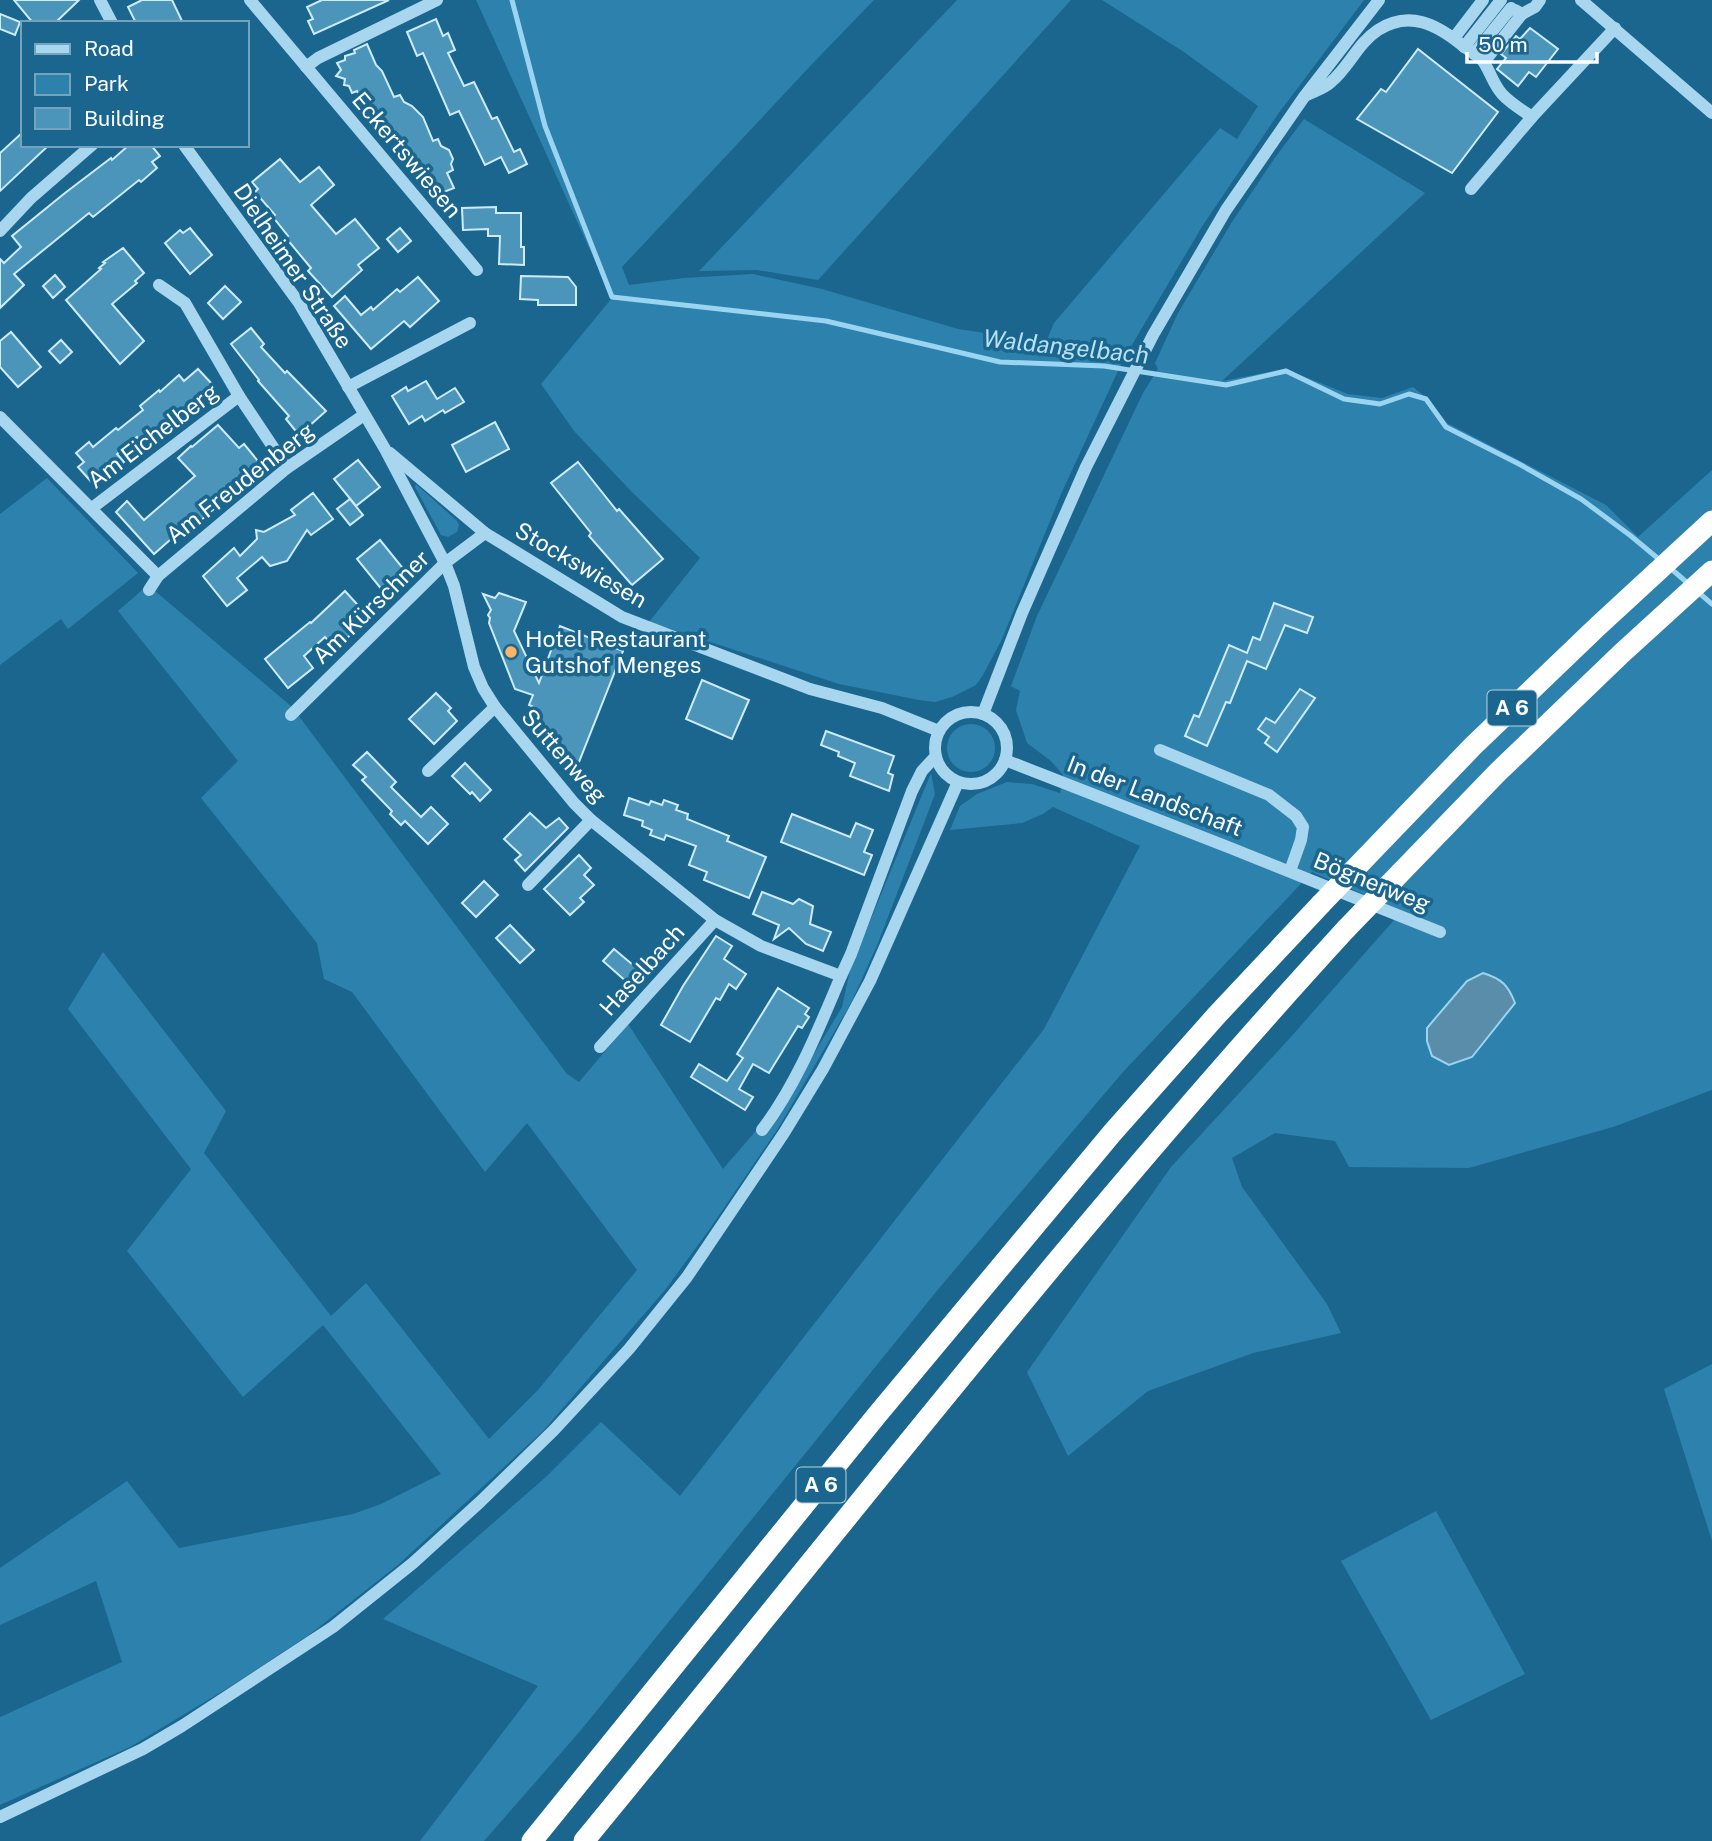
<svg xmlns="http://www.w3.org/2000/svg" width="1712" height="1841" viewBox="0 0 1712 1841" font-family="'Public Sans',sans-serif">
	<style>
		.green { fill: #2d82ad }
		.water { fill: #598da9; stroke: #9bd4f1; stroke-width: 2 }
		.lines { fill: none; stroke-linecap: round; stroke-linejoin: round }
		.stream { stroke: #9bd4f1; stroke-width: 5 }
		.building { fill: #4b94ba; stroke: #ceebfa; stroke-width: 2 }
		.minor { stroke: #a8d6ee; stroke-width: 12 }
		.highway { stroke: #fff; stroke-width: 21 }
		.highway-bridge { stroke: #fff; stroke-width: 21 }
		.poi-dot { fill: #ffb365; stroke: #1a668f; stroke-width: 2.5 }
		.labels { text-anchor: middle; stroke-width: 7; stroke-linejoin: round; paint-order: stroke }
		.shield { fill: #1a668f; stroke: #bad1dd; stroke-width: 2 }
		.shield-label { font-size: 21px; font-weight: bold; fill: #fff }
		.street-label { font-size: 23px; fill: #fff; stroke: #1a668f }
		.poi-label { font-size: 23px; fill: #fff; stroke: #1a668f; text-anchor: start }
		.water-label { font-size: 24px; font-style: italic; fill: #b8e1f6; stroke: #1a668f }
	</style>
	<rect width="100%" height="100%" fill="#1a668f"/>
	<g class="green">
		<polygon points="476,0 874,0 814,62 622,267 629,285 684,278 753,274 822,289 958,329 1046,342 1054,323 1220,128 1237,139 1258,106 1184,52 1102,0 1364,0 1278,114 1203,225 1123,360 1061,494 1002,639 983,675 976,685 952,697 935,702 919,700 839,684 649,622 700,558 631,491 574,431 541,384 612,298"/>
		<polygon points="957,0 1071,0 818,280 757,270 699,271"/>
		<polygon points="1304,119 1425,193 1222,381 1285,369 1348,394 1382,398 1413,387 1430,401 1447,423 1606,505 1638,537 1712,470 1712,1090 1613,1127 1469,1168 1349,1167 1335,1141 1275,1133 1232,1158 1242,1187 1327,1304 1341,1333 1253,1353 1148,1391 1068,1456 1027,1372 1171,1167 1290,1038 1402,911 1312,872 1123,1072 940,1287 581,1730 484,1841 420,1841 538,1686 383,1619 547,1476 601,1422 680,1496 1044,1029 1140,846 1053,807 1043,814 1022,823 950,830 960,806 977,794 1007,782 1032,784 1060,793 1063,775 1051,761 1027,743 1016,710 1020,691 1011,686 1037,616 1143,393 1158,369 1155,363 1178,313 1232,222 1274,159"/>
		<polygon points="47,478 138,573 68,629 61,619 0,665 0,514"/>
		<polygon points="416,484 457,521 459,525 457,532 448,537 441,535 415,487"/>
		<polygon points="148,585 292,707 567,1074 579,1082 628,1024 723,1169 760,1126 782,1107 842,1007 850,970 931,773 935,794 878,943 851,1003 779,1127 709,1230 665,1290 543,1431 399,1564 309,1635 231,1686 130,1747 0,1805 0,1717 122,1662 96,1581 0,1625 0,1568 127,1481 179,1548 353,1514 381,1504 441,1474 323,1325 243,1397 127,1251 191,1169 68,1009 103,952 226,1111 204,1153 331,1316 366,1283 489,1439 538,1390 637,1270 527,1123 485,1172 352,992 324,979 317,943 201,798 238,761 118,611"/>
		<circle cx="971" cy="748" r="24"/>
		<polygon points="1712,1364 1712,1541 1664,1389"/>
		<polygon points="1436,1511 1525,1674 1431,1720 1341,1561"/>
	</g>
	<path class="water" d="M1483,973C1502,979 1508,985 1515,1003L1472,1057L1449,1065L1432,1056L1427,1041V1028L1467,981Z"/>
	<g class="lines">
		<g class="stream">
			<polyline points="512,0 545,126 612,297 826,321 1000,362 1104,366 1226,385 1286,371 1344,399 1380,404 1409,394 1426,399 1446,427 1519,464 1581,499 1631,536 1661,561"/>
			<polyline points="1669,567 1691,586"/>
			<polyline points="1698,592 1712,604"/>
		</g>
	</g>
	<g class="building">
		<polygon points="14,0 79,0 55,23 33,23"/>
		<polygon points="142,0 172,0 183,23 136,23 128,7"/>
		<polygon points="322,0 389,0 314,34 308,21 313,19 307,7"/>
		<polygon points="0,14 20,22 15,35 0,29"/>
		<polygon points="436,19 443,36 448,33 455,50 448,53 464,86 474,82 492,119 497,117 514,152 520,149 527,164 509,173 501,157 485,165 459,111 450,115 423,53 417,56 407,32"/>
		<polygon points="1530,28 1558,49 1536,77 1529,72 1518,86 1497,69 1506,58 1501,54 1516,36 1520,39"/>
		<polygon points="367,44 376,65 382,71 394,97 400,95 404,102 412,106 423,117 433,141 438,139 441,146 449,150 453,159 451,164 453,170 447,173 454,188 439,194 431,178 426,181 422,174 417,172 418,166 406,162 393,134 389,136 385,129 380,128 381,122 369,118 357,91 352,93 349,86 344,85 345,79 336,76 341,70 337,63 345,60 345,56 355,53 354,50"/>
		<polygon points="1418,49 1498,112 1452,173 1357,119 1381,89 1386,92"/>
		<polygon points="23,132 23,145 49,145 0,191 0,153"/>
		<polygon points="129,145 151,145 160,156 152,162 157,168 141,182 139,180 93,217 89,213 14,274 24,285 0,308 0,259 4,263 21,247 12,236 65,193 111,158 112,160"/>
		<polygon points="280,159 300,182 319,167 334,185 311,205 336,234 355,219 379,248 358,265 362,270 332,297 308,271 311,268 286,238 288,236 273,217 275,215 255,192 258,189 252,182"/>
		<polygon points="496,207 496,213 521,213 521,247 524,247 524,265 499,264 500,236 488,236 488,229 463,230 462,208"/>
		<polygon points="190,228 212,255 190,274 165,243 180,230 183,233"/>
		<polygon points="400,228 411,241 398,252 387,239"/>
		<polygon points="123,248 144,273 135,281 137,283 112,304 144,341 120,364 66,300 101,269 99,268 105,263 103,262"/>
		<polygon points="55,275 65,287 53,298 43,286"/>
		<polygon points="521,276 568,277 576,287 576,305 538,305 538,300 520,299"/>
		<polygon points="418,277 439,301 410,327 404,321 371,349 334,306 345,296 361,315 371,307 373,310 397,289 400,292"/>
		<polygon points="225,286 241,302 223,319 208,303"/>
		<polygon points="251,328 264,344 261,347 285,373 287,371 326,411 299,435 286,419 289,416 258,381 259,380 231,344"/>
		<polygon points="11,332 41,367 18,387 0,367 0,341"/>
		<polygon points="61,340 72,352 60,363 49,351"/>
		<polygon points="198,369 212,384 178,413 180,415 144,445 137,437 117,454 124,462 95,486 78,467 84,462 76,453 89,442 93,447 116,428 118,430 143,410 140,406 159,390 160,392 179,375 184,381"/>
		<polygon points="426,381 437,399 455,388 464,402 445,413 443,410 425,421 422,416 409,424 392,396 406,387 408,391"/>
		<polygon points="495,422 509,449 466,472 452,445"/>
		<polygon points="218,425 239,448 244,444 262,466 213,507 215,508 192,528 188,524 154,554 116,512 127,501 144,520 195,476 178,458 191,446 192,447"/>
		<polygon points="358,460 380,487 356,506 334,479"/>
		<polygon points="578,462 617,511 619,509 663,559 632,585 589,536 591,533 551,483"/>
		<polygon points="313,493 333,519 311,535 307,530 287,561 270,566 262,557 237,578 247,590 227,606 203,576 234,548 240,556 257,539 256,530 264,532 295,515 291,510"/>
		<polygon points="350,499 363,515 350,525 337,509"/>
		<polygon points="380,540 410,577 387,596 357,559"/>
		<polygon points="345,591 366,614 355,625 358,628 346,639 343,635 332,645 325,637 304,656 313,668 288,688 265,659 310,622 311,623"/>
		<polygon points="499,593 526,602 514,631 539,683 560,626 623,651 577,767 533,714 536,708 529,705 533,695 515,689 489,623 490,618 488,615 491,610 483,594 495,598"/>
		<polygon points="1274,603 1313,617 1307,633 1285,625 1266,669 1247,661 1230,703 1226,702 1207,746 1185,736 1194,715 1199,717 1229,645 1247,653 1253,637 1260,640"/>
		<polygon points="702,680 749,700 732,739 686,719"/>
		<polygon points="1300,689 1315,698 1277,752 1265,743 1269,737 1258,729 1266,718 1275,723"/>
		<polygon points="436,693 451,708 448,711 457,721 434,744 409,719"/>
		<polygon points="826,731 894,756 888,773 893,775 889,791 850,776 855,763 838,756 839,752 821,745"/>
		<polygon points="367,752 396,782 391,787 421,817 431,807 448,824 428,844 405,821 401,825 390,814 392,811 362,780 366,777 353,765"/>
		<polygon points="465,763 491,790 480,801 472,792 470,794 452,776"/>
		<polygon points="629,798 649,805 651,801 662,805 664,800 678,805 676,810 688,814 687,819 729,836 727,841 766,857 749,898 704,880 707,872 689,865 696,846 666,835 664,840 650,835 652,830 642,826 643,821 624,815"/>
		<polygon points="530,813 546,828 559,818 568,828 525,871 515,860 521,855 504,839"/>
		<polygon points="792,814 850,837 856,823 873,830 864,852 872,855 864,875 781,842"/>
		<polygon points="579,855 591,868 584,875 594,885 580,898 584,902 570,915 544,889"/>
		<polygon points="484,881 498,895 476,917 462,903"/>
		<polygon points="762,892 793,904 799,899 813,906 810,924 831,932 823,951 806,944 789,928 774,939 779,925 753,914"/>
		<polygon points="510,925 534,950 520,963 496,938"/>
		<polygon points="716,936 732,946 724,959 746,974 736,989 729,984 720,1000 716,998 690,1042 661,1025 683,986"/>
		<polygon points="614,949 639,970 628,983 603,961"/>
		<polygon points="778,988 809,1008 805,1014 809,1017 802,1028 798,1026 769,1073 753,1064 739,1089 753,1097 745,1110 691,1077 699,1064 727,1081 743,1058 737,1054"/>
	</g>
	<g class="lines">
		<g class="minor">
			<polyline points="100,0 112,23"/>
			<polyline points="250,0 477,270"/>
			<polyline points="1581,0 1712,113"/>
			<polyline points="1515,10 1522,14 1535,7 1540,0"/>
			<polyline points="1454,38 1483,0"/>
			<polyline points="1464,47 1501,0"/>
			<polyline points="1474,54 1511,8"/>
			<polyline points="1484,62 1522,14"/>
			<polyline points="306,67 318,58 437,0"/>
			<path d="M1307,95C1315,91 1325,88 1331,82C1349,67 1358,43 1378,30C1409,10 1436,24 1462,45C1468,50 1477,54 1483,61C1490,71 1493,84 1502,94C1510,103 1522,110 1532,117"/>
			<polyline points="184,145 299,303 385,449 445,563 454,586 474,667 483,688 495,707 574,803 591,820 715,920 761,946 841,976 851,954 912,791 922,771 935,757"/>
			<polyline points="1471,189 1532,117 1615,28"/>
			<polyline points="0,231 31,198 92,145"/>
			<polyline points="159,285 185,303 239,396 287,468"/>
			<polyline points="348,387 470,323"/>
			<polyline points="0,417 158,576"/>
			<polyline points="390,453 485,533 622,617 810,689 882,708 939,731"/>
			<polyline points="92,508 239,396"/>
			<polyline points="149,590 158,576 287,468 364,415"/>
			<circle cx="971" cy="748" r="36"/>
			<polyline points="983,714 1022,613 1086,467 1153,335 1226,210 1304,97 1379,0"/>
			<polyline points="291,715 445,563 485,533"/>
			<polyline points="1160,750 1269,795 1296,816 1303,827 1301,840 1290,871"/>
			<polyline points="1005,760 1228,847 1440,932"/>
			<polyline points="428,771 495,707"/>
			<polyline points="528,885 591,820"/>
			<polyline points="600,1047 715,920"/>
			<path d="M762,1130C797,1084 819,1028 841,976"/>
			<polyline points="0,1817 143,1749 182,1726 333,1627 413,1563 480,1502 554,1430 629,1349 687,1277 784,1133 823,1069 870,981 958,782"/>
		</g>
		<g class="highway">
			<polyline points="532,1841 877,1415 1113,1132 1216,1016 1321,904"/>
			<path d="M584,1841C836,1535 1078,1221 1346,929"/>
		</g>
		<g class="highway-bridge">
			<polyline points="1321,904 1473,746 1597,627 1712,521"/>
			<polyline points="1346,929 1497,773 1622,653 1712,571"/>
		</g>
	</g>
	<circle class="poi-dot" cx="511" cy="652" r="7"/>
	<g class="labels">
		<g class="shield">
			<rect x="1487.5" y="690.5" width="49" height="35" rx="5"/>
			<rect x="796.5" y="1467.5" width="49" height="35" rx="5"/>
		</g>
		<g class="shield-label">
			<text x="1512" y="715">A 6</text>
			<text x="821" y="1492">A 6</text>
		</g>
		<g class="street-label">
			<text transform="translate(407 155) rotate(50)" y="8">Eckertswiesen</text>
			<text transform="translate(293 266) rotate(56)" y="8">Dielheimer Straße</text>
			<text transform="translate(153 436) rotate(-37)" y="8">Am Eichelberg</text>
			<text transform="translate(240 483) rotate(-38)" y="8">Am Freudenberg</text>
			<text transform="translate(581 565) rotate(30)" y="8">Stockswiesen</text>
			<text transform="translate(371 607) rotate(-44)" y="8">Am Kürschner</text>
			<text transform="translate(564 756) rotate(49)" y="8">Suttenweg</text>
			<text transform="translate(1155 796) rotate(21)" y="8">In der Landschaft</text>
			<text transform="translate(1372 882) rotate(22)" y="8">Bögnerweg</text>
			<text transform="translate(642 970) rotate(-48)" y="8">Haselbach</text>
		</g>
		<g class="poi-label">
			<text x="525" y="647">Hotel Restaurant<tspan x="525" dy="26">Gutshof Menges</tspan></text>
		</g>
		<g class="water-label">
			<text transform="translate(1066 347) rotate(6)" y="8">Waldangelbach</text>
		</g>
	</g>
	<rect x="21" y="21" width="228" height="126" fill="#1a668f" stroke="#76a3bc" stroke-width="2"/>
	<rect x="35" y="44" width="35" height="10" fill="#a8d6ee" stroke="#76a3bc" stroke-width="2"/>
	<text x="84" y="56" font-size="21" fill="#ffffff">Road</text>
	<rect x="35" y="74" width="35" height="21" fill="#2d82ad" stroke="#76a3bc" stroke-width="2"/>
	<text x="84" y="91" font-size="21" fill="#ffffff">Park</text>
	<rect x="35" y="108" width="35" height="21" fill="#4b94ba" stroke="#76a3bc" stroke-width="2"/>
	<text x="84" y="126" font-size="21" fill="#ffffff">Building</text>
	<path d="M1467 52v10h130v-10" fill="none" stroke="#ffffff" stroke-width="3.5"/>
	<text x="1478" y="52" font-size="21" fill="#ffffff" stroke="#1a668f" stroke-width="5" paint-order="stroke">50 m</text>
</svg>
